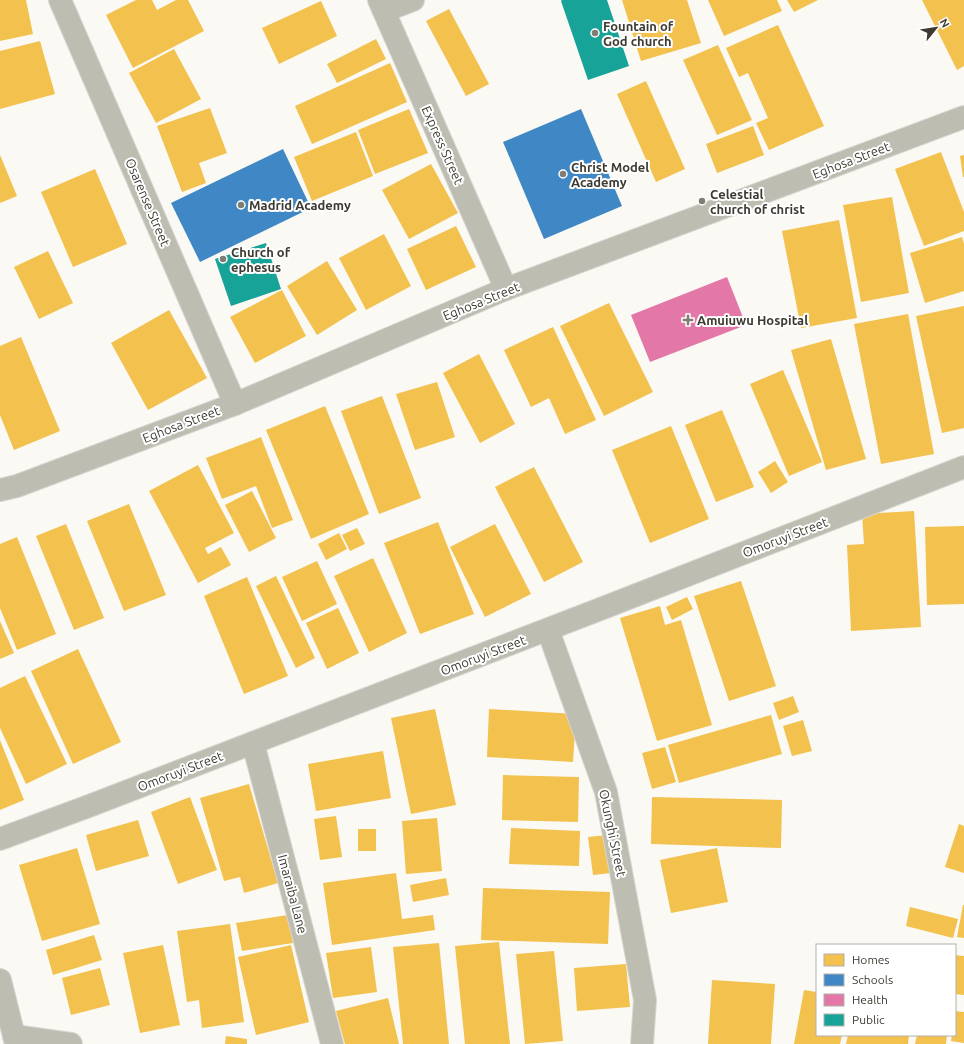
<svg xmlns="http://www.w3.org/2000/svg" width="964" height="1044" viewBox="0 0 964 1044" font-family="Ubuntu,sans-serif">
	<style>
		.homes { fill: #f2c14e }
		.schools { fill: #3f88c5 }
		.health { fill: #e377a8 }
		.public { fill: #17a398 }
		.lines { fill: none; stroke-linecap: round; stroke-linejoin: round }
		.minor-casing { stroke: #d8d6d2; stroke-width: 24 }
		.minor { stroke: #bdbeb1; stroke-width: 22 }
		.poi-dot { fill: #807d75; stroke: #fff; stroke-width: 1.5 }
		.labels { text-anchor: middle; stroke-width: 4; stroke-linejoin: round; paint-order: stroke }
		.poi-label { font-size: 13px; font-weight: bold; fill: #3d3a31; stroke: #fff; text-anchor: start }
		.street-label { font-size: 13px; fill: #3d3a31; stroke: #fff }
	</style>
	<rect width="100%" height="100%" fill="#fbf9f4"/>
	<g class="homes">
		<polygon points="0,0 26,0 33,34 0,41"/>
		<polygon points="136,0 152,0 157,10 176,0 188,0 204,31 133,68 106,15"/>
		<polygon points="622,0 687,0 701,43 641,61"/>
		<polygon points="708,0 777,0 782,11 724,36"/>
		<polygon points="787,0 818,0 794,12"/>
		<polygon points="922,0 964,0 964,66 957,70"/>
		<polygon points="321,1 337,36 279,64 262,28"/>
		<polygon points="449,9 489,84 466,96 426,21"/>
		<polygon points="778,25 824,126 769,150 756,123 768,118 748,73 739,77 726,48"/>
		<polygon points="376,39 386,59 337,83 327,64"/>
		<polygon points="40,41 55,94 0,109 0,51"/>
		<polygon points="718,45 752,120 717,135 683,60"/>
		<polygon points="174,49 201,99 156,123 129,73"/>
		<polygon points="390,63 407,102 312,144 295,106"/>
		<polygon points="646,81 685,169 656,182 617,94"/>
		<polygon points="210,108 227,153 199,163 206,183 182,192 157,126"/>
		<polygon points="409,109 428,153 375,174 358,130"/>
		<polygon points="753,126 764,155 717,173 706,144"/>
		<polygon points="356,132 373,176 312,201 294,157"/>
		<polygon points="941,152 964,212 964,231 924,246 895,169"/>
		<polygon points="0,155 17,196 0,203"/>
		<polygon points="964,155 964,177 963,177 960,156"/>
		<polygon points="431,164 458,213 409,239 382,190"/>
		<polygon points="95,169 127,244 73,267 41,192"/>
		<polygon points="892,197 909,293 861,302 843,205"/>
		<polygon points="839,220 857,318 801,328 782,231"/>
		<polygon points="456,226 476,267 426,290 407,249"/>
		<polygon points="384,234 411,286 366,310 339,258"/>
		<polygon points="962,237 964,244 964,291 925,303 910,253"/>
		<polygon points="48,251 73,303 39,319 14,267"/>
		<polygon points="327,261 357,310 317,335 287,286"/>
		<polygon points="282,290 306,336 255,363 230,317"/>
		<polygon points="609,303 653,392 604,416 560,326"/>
		<polygon points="964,306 964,428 942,433 916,316"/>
		<polygon points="169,310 207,378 148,410 111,343"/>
		<polygon points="908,314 934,454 881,464 854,324"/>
		<polygon points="553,327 596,420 565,434 549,398 531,407 504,350"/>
		<polygon points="21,337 60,431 14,450 0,415 0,346"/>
		<polygon points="831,339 866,459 826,470 791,350"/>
		<polygon points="479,354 515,424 480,443 443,373"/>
		<polygon points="783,370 822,462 789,476 750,384"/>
		<polygon points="437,382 455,437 415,450 396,394"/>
		<polygon points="382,396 421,498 379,514 341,411"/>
		<polygon points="325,406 369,514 311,539 266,430"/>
		<polygon points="722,410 754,487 716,502 685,425"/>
		<polygon points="671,426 709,519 650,543 612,450"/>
		<polygon points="261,437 293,520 272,528 256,486 222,499 206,458"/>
		<polygon points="775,461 788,482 771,493 758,472"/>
		<polygon points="198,465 234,533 205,548 208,554 221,547 231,565 198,583 149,491"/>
		<polygon points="534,467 583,562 544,582 495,487"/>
		<polygon points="252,491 276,538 249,552 225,505"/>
		<polygon points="129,504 166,595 124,611 87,521"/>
		<polygon points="914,511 921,627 851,631 847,545 864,544 862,514"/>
		<polygon points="438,522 474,614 420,634 384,543"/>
		<polygon points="66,524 104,618 74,630 36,536"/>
		<polygon points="495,524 531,594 485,617 450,547"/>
		<polygon points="964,526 964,604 927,605 925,527"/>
		<polygon points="357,528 365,544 350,551 342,535"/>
		<polygon points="339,533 347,549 326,560 318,544"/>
		<polygon points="17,537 56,634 17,650 0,608 0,544"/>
		<polygon points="373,558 407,633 369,652 334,576"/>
		<polygon points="317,561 337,604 302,621 282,577"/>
		<polygon points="276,576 315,658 296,668 256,586"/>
		<polygon points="247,577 288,676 244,694 204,596"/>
		<polygon points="741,581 776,686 729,701 694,596"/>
		<polygon points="687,597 693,609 672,620 666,607"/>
		<polygon points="660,606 665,625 681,620 712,725 657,741 620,618"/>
		<polygon points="338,608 359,653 327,669 306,623"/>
		<polygon points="0,621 14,653 0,659"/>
		<polygon points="78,649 121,742 73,764 31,671"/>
		<polygon points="25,676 67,764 26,784 0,728 0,688"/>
		<polygon points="793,696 799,712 779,720 773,703"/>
		<polygon points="435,709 456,805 411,814 391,718"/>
		<polygon points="489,709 576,714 573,762 487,757"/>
		<polygon points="771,715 782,754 679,783 668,745"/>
		<polygon points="803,720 812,751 792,756 783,726"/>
		<polygon points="0,740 24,800 0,810"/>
		<polygon points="665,747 676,782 652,789 642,753"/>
		<polygon points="383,751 391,798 316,811 308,764"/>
		<polygon points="503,775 579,777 578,822 502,820"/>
		<polygon points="249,784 278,883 244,893 240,877 224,881 200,798"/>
		<polygon points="190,797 217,870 178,884 151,812"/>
		<polygon points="652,797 782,800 781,848 651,844"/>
		<polygon points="336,816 342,857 320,860 314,819"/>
		<polygon points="437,818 442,871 406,874 402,821"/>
		<polygon points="138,820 149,856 96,871 86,835"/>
		<polygon points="959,824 964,826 964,873 945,867"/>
		<polygon points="511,828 580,831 579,866 509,864"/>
		<rect x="358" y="829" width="18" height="22"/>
		<polygon points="607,835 611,873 593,875 588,837"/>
		<polygon points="77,848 100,924 42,941 19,865"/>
		<polygon points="717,848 728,902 671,913 660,860"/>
		<polygon points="396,873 402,919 433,915 435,930 332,945 323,883"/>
		<polygon points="446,878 449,895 413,902 410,885"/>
		<polygon points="483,888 610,892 608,944 481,940"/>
		<polygon points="963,905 964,905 964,938 957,937"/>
		<polygon points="910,907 958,919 953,938 906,926"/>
		<polygon points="288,915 293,943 242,951 236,923"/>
		<polygon points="230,924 244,1022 202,1028 199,1000 187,1002 177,931"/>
		<polygon points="94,935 102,960 53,975 46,950"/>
		<polygon points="499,942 510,1044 465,1044 455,946"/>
		<polygon points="439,943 449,1044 403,1044 393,947"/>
		<polygon points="163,945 180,1025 140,1033 123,953"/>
		<polygon points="291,945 309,1022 256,1035 238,957"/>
		<polygon points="371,947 377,992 333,998 326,953"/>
		<polygon points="554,951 563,1041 525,1044 516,954"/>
		<polygon points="955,955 964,956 964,995 955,994"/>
		<polygon points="626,964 630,1007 577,1011 574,968"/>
		<polygon points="100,968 110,1005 71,1015 62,978"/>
		<polygon points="712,980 775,984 771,1044 708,1044"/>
		<polygon points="804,990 817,992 817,1035 842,1035 840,1044 794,1044"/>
		<polygon points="388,998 399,1044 345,1044 336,1011"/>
		<polygon points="955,1011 964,1012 964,1043 951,1041 952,1035 955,1035"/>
		<polygon points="848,1035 909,1035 908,1044 846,1044"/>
		<polygon points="917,1035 947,1035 946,1044 915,1044"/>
		<polygon points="226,1036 247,1039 247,1044 225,1044"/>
	</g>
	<g class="schools">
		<polygon points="581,109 622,206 544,239 503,142"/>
		<polygon points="283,149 311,208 200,262 171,203"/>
	</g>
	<polygon class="health" points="727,277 746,325 650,362 631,315"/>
	<g class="public">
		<polygon points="562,0 607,0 629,66 588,80 561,1"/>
		<polygon points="266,243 281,289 231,306 215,259"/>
	</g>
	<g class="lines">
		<defs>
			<g id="minor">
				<polyline points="60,0 235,404"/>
				<polyline points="379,0 506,289"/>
				<polyline points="384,11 413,0"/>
				<polyline points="0,490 17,486 235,404 506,289 964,117"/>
				<polyline points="548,630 606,792 645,1000 642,1044"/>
				<polyline points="253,743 332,1044"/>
				<polyline points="0,839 89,806 603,608 964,467"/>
				<polyline points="0,980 16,1044"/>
				<polyline points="14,1036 71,1044"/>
			</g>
		</defs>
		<use href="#minor" class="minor-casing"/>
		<use href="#minor" class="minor"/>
	</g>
	<g class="poi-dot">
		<circle cx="595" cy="33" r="4"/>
		<circle cx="563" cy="174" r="4"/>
		<circle cx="702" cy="201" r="4"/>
		<circle cx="241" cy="205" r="4"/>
		<circle cx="223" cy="259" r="4"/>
		<path d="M686 314h4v4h4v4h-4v4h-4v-4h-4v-4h4z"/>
	</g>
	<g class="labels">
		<g class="poi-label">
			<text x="603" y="31">Fountain of<tspan x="603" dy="15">God church</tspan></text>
			<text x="571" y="172">Christ Model<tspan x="571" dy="15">Academy</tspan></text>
			<text x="710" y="199">Celestial<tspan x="710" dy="15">church of christ</tspan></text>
			<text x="249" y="210">Madrid Academy</text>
			<text x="231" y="257">Church of<tspan x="231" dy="15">ephesus</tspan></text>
			<text x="697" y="325">Amuiuwu Hospital</text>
		</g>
		<g class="street-label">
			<text transform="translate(443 145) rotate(66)" y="5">Express Street</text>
			<text transform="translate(851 160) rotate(-21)" y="5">Eghosa Street</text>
			<text transform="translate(148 202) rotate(67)" y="5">Osarense Street</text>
			<text transform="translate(481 301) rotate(-22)" y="5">Eghosa Street</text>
			<text transform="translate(181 424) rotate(-21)" y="5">Eghosa Street</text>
			<text transform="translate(785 537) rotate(-21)" y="5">Omoruyi Street</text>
			<text transform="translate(483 655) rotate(-21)" y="5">Omoruyi Street</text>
			<text transform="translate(180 771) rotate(-21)" y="5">Omoruyi Street</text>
			<text transform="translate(613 833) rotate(78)" y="5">Okunghi Street</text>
			<text transform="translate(293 894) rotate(75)" y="5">Imaraiba Lane</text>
		</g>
	</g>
	<rect x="816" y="944" width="140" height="92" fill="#ffffff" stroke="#b1b0ad"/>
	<rect x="824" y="954" width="20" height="12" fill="#f2c14e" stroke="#b1b0ad"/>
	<text x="852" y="964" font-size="12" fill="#3d3a31">Homes</text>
	<rect x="824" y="974" width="20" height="12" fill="#3f88c5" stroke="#b1b0ad"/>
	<text x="852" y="984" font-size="12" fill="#3d3a31">Schools</text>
	<rect x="824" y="994" width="20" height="12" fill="#e377a8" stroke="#b1b0ad"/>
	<text x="852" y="1004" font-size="12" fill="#3d3a31">Health</text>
	<rect x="824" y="1014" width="20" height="12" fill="#17a398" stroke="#b1b0ad"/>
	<text x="852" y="1024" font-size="12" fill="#3d3a31">Public</text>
	<g transform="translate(936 28) rotate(60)" stroke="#ffffff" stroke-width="3" paint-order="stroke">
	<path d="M0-3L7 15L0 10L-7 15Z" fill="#3d3a31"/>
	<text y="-6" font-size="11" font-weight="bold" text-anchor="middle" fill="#3d3a31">N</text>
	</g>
</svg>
